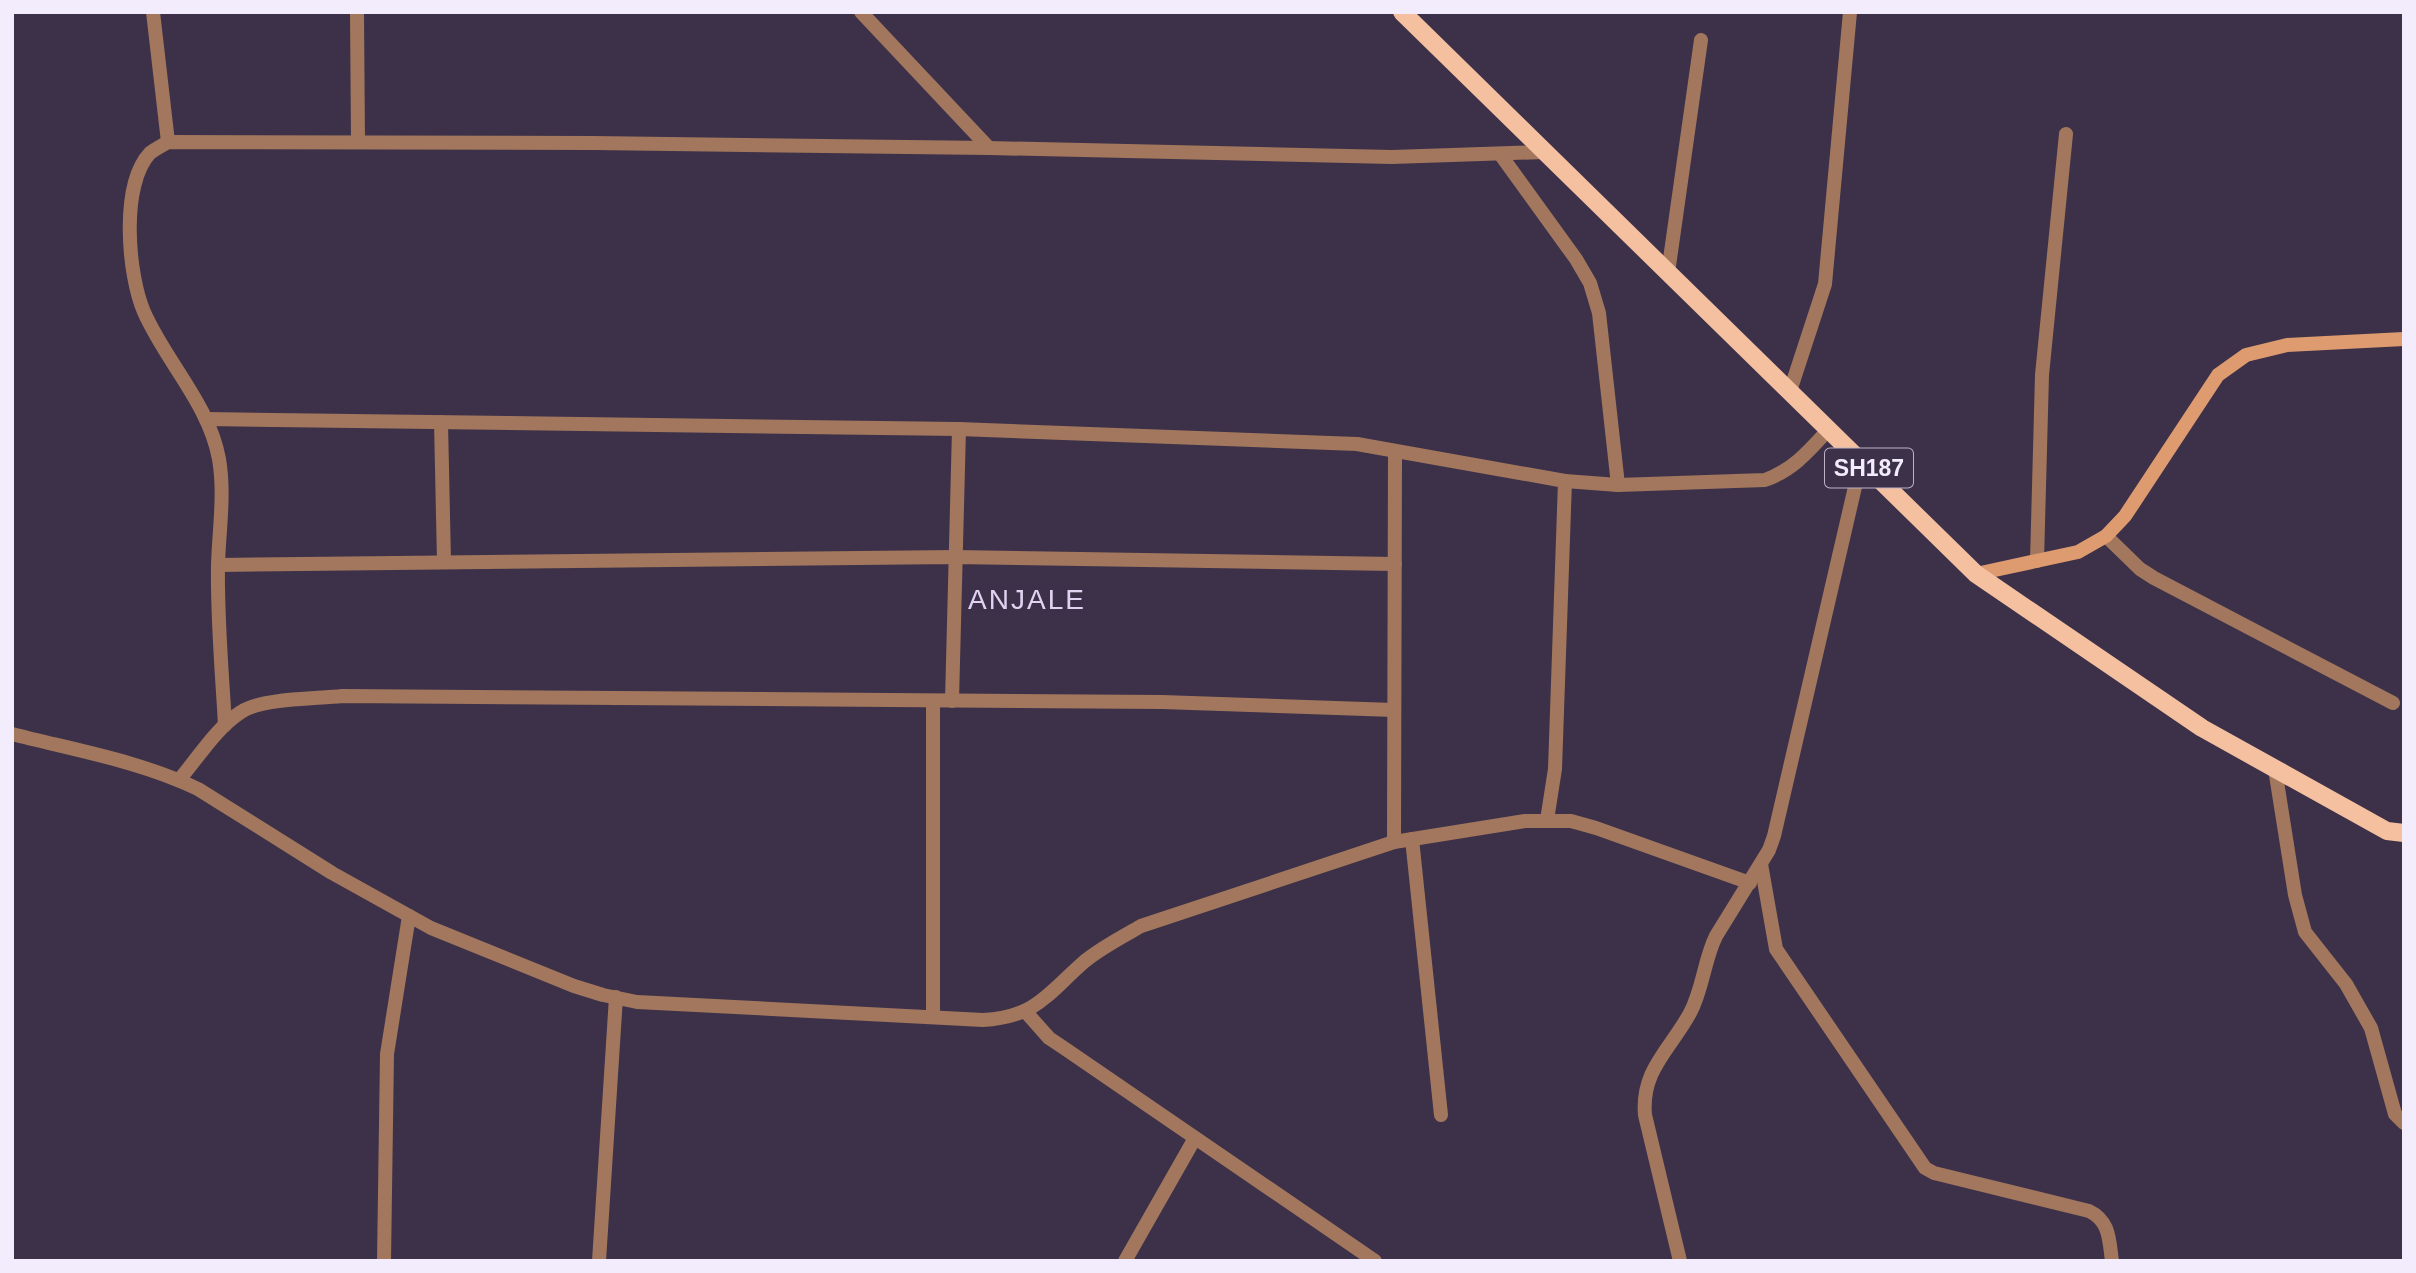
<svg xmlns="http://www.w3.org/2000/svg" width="2416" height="1273" viewBox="0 0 2416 1273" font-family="Arial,sans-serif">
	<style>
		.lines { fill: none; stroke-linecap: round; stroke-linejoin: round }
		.service { stroke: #a2775d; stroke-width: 14 }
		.minor { stroke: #a2775d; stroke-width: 14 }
		.secondary { stroke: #de9b6f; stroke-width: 14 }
		.primary { stroke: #f4c09f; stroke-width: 18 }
		.labels { text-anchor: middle; stroke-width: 5; stroke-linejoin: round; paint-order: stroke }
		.shield { fill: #3c3149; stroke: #bcb4c6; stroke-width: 2 }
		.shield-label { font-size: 23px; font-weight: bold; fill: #f3ecfc }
		.quarter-label { font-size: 28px; letter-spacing: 2px; fill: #e0d3f1; stroke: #3c3149 }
	</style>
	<rect width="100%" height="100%" fill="#3c3149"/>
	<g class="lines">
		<g class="service">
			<polyline points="153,12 168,142"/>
			<polyline points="2106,536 2140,569 2154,578 2393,703"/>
		</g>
		<g class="minor">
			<polyline points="357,12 358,142"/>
			<polyline points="861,12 989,148"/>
			<polyline points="1500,154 1576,259 1590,283 1599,313 1618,485"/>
			<polyline points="1668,273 1701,40"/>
			<polyline points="1790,391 1825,284 1850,12"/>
			<path d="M206,419L959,429L1357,444L1565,481L1618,485L1765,480C1793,470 1809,451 1829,429"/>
			<polyline points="441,422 444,562"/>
			<polyline points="2037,561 2042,375 2066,134"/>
			<polyline points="218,565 954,557 1395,564"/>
			<polyline points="933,701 933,1017"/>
			<polyline points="952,701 959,429"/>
			<path d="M225,725C222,672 217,618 218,565C219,530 225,494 219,459C209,404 166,362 144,312C128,275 120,185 150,153C155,149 163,145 168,142L593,143L989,148L1392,157L1545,152"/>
			<path d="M12,734C74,750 140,761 198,789L332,873L431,928L574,986L603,995L637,1002L983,1020C1037,1017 1048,993 1085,961C1102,947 1122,937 1141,926L1394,842L1525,821H1571L1596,828L1750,883"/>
			<polyline points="2275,769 2295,895 2305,932 2346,984 2371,1028 2395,1114 2404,1123"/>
			<path d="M179,780C198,758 216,728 241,712C261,698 317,699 342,696L1162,702L1394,710"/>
			<polyline points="1547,820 1555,769 1565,481"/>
			<polyline points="1412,839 1441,1115"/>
			<polyline points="1394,842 1395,452"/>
			<path d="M1761,864L1776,949L1925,1168L1934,1173L2089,1211C2110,1221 2109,1240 2112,1261"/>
			<polyline points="1025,1011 1049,1038 1064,1048 1375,1261"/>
			<polyline points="384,1261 387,1054 409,916"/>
			<polyline points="599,1261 616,997"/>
			<polyline points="1125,1261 1195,1138"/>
			<path d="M1680,1261L1645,1115C1641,1070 1670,1050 1690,1013C1703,989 1704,960 1716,936L1769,850L1774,836L1861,461"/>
		</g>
		<polyline class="secondary" points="1976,574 2078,552 2106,536 2125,516 2218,375 2246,355 2287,345 2404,339"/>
		<polyline class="primary" points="1402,12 1976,574 2202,728 2387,831 2404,833"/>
	</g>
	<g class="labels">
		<rect class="shield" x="1825" y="448.5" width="88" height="39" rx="5"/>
		<g class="shield-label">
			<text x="1869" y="476">SH187</text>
		</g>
		<g class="quarter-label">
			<text x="1027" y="609">ANJALE</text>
		</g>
	</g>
	<rect width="2416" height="1273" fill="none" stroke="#f3ecfc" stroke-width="28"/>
</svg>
